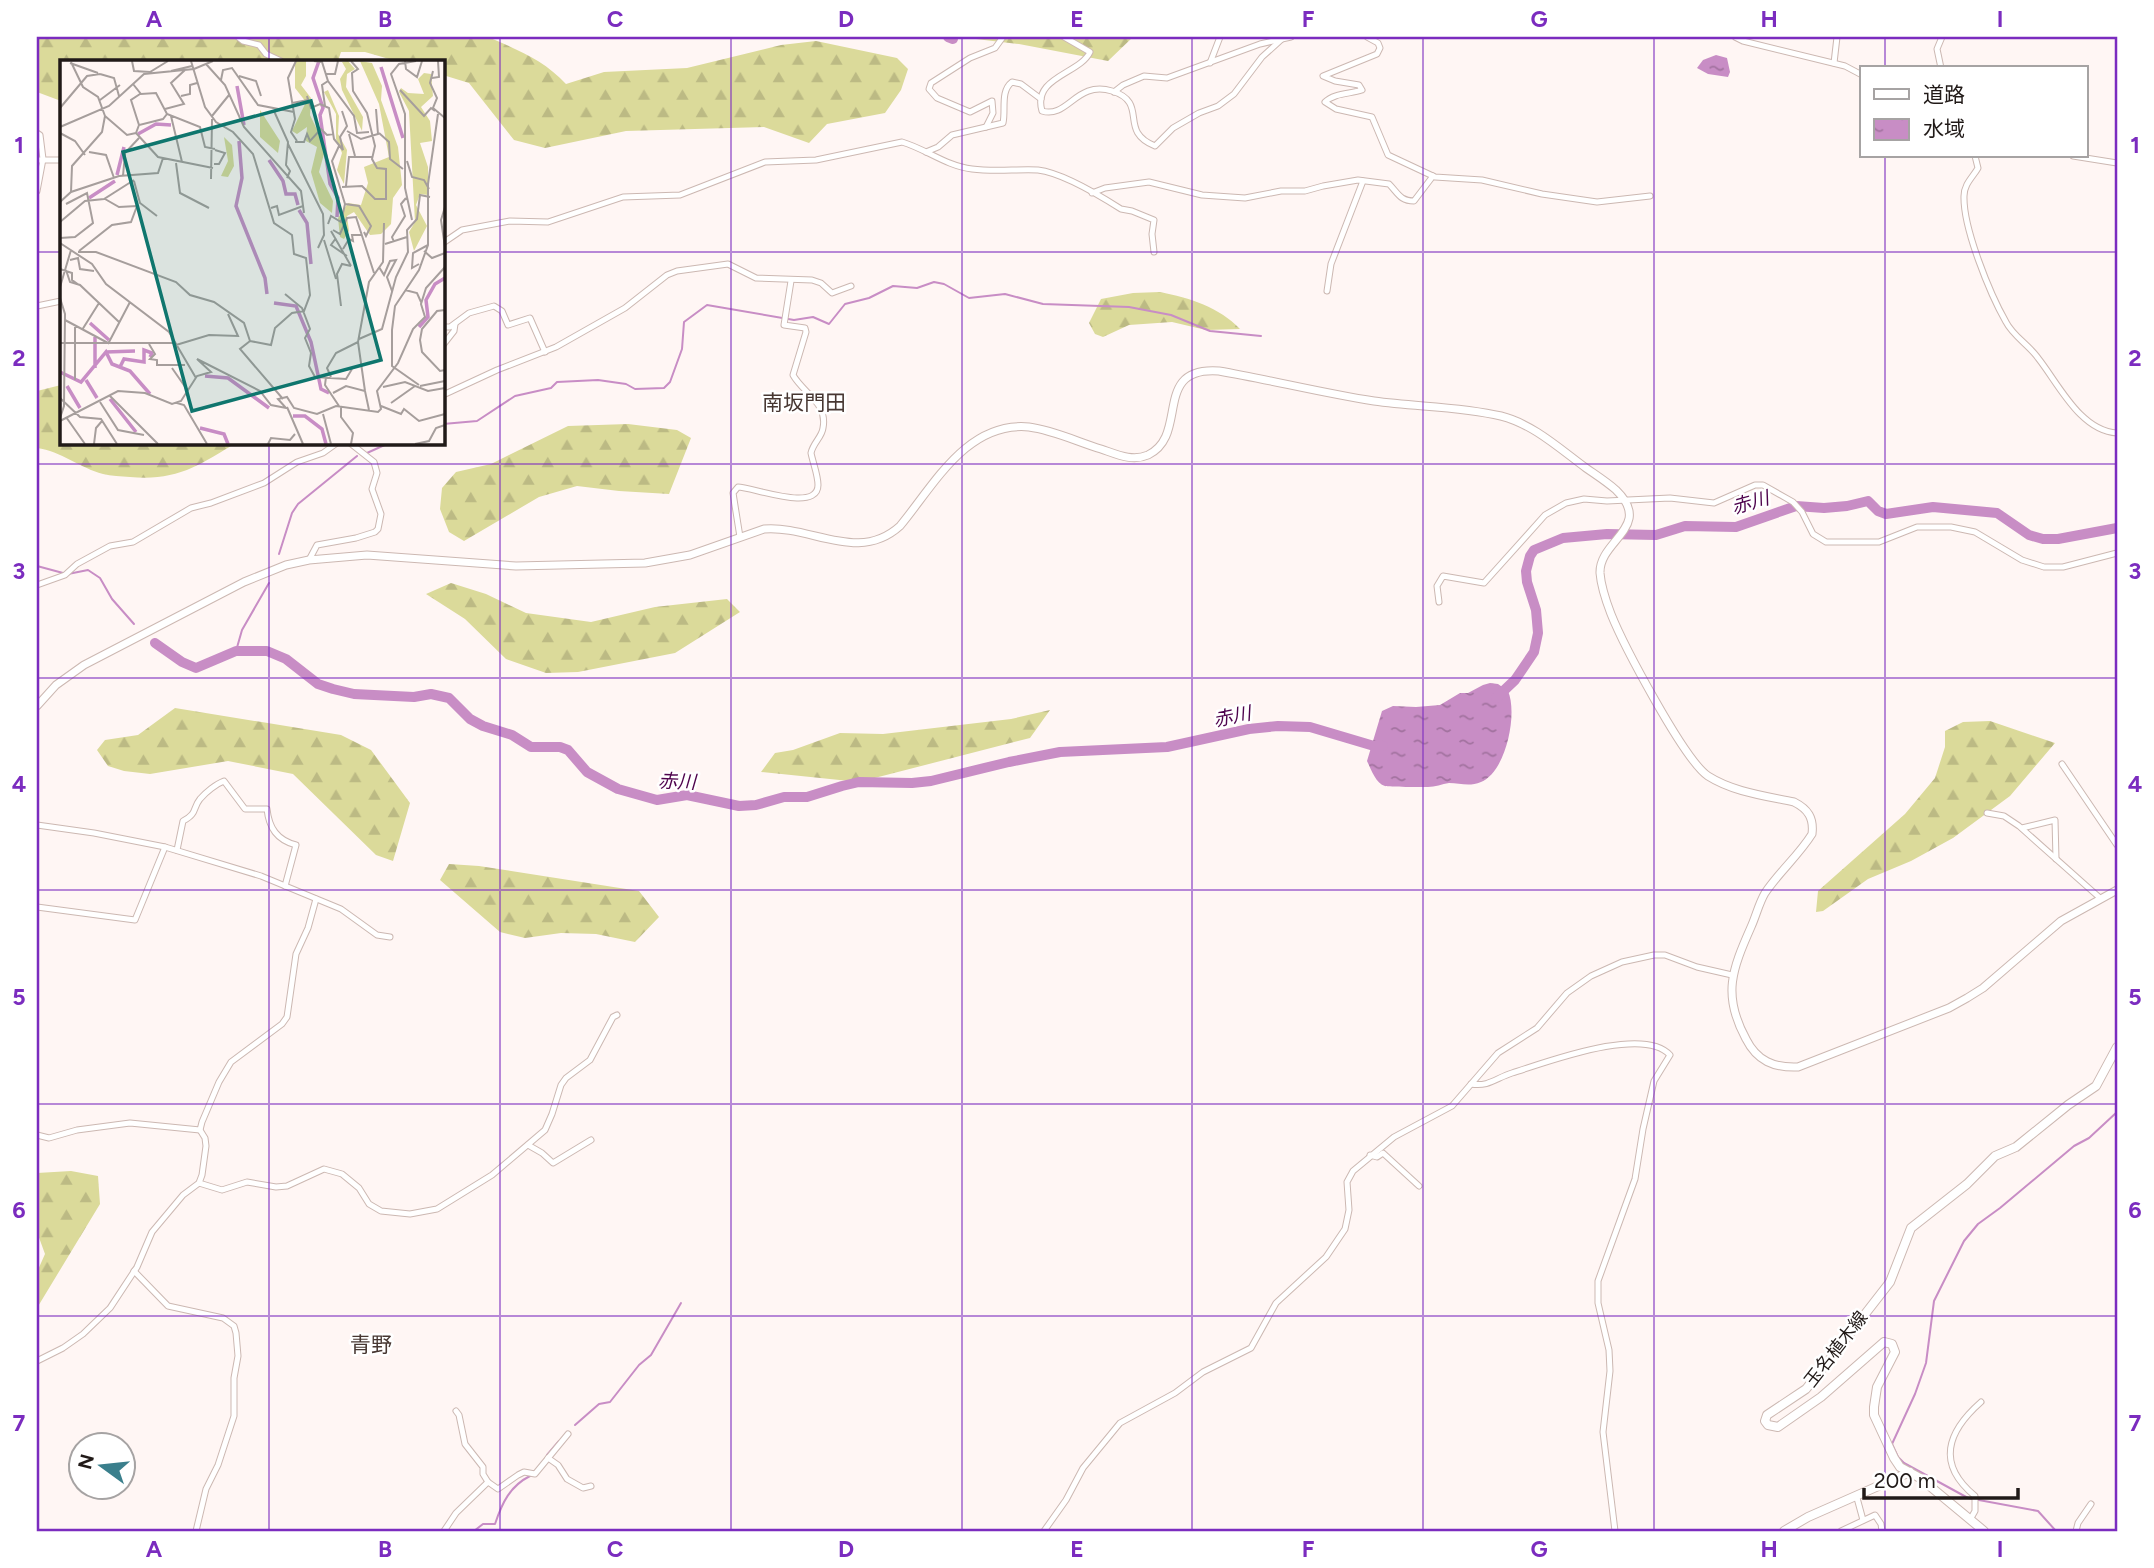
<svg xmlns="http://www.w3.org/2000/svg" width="2154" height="1568" viewBox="0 0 2154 1568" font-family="Figtree,'Noto Sans JP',sans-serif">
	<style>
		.forest { fill: url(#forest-firs) }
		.water { fill: url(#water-ripples) }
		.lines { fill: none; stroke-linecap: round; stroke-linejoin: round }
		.stream { stroke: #c88dc5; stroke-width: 2 }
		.river { stroke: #c88dc5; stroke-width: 10 }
		.minor-casing { stroke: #ccb8b2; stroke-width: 7 }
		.tertiary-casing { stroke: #ccb8b2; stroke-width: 9 }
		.secondary-casing { stroke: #ccb8b2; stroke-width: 10 }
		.minor { stroke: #fff; stroke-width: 5 }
		.tertiary { stroke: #fff; stroke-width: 7 }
		.secondary { stroke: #fff; stroke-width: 8 }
		.grid { fill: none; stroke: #7b2cbf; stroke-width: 2; stroke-opacity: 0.55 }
		.labels { text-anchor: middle; stroke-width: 5; stroke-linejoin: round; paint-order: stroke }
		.street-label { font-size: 18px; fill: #211a18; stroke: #fff }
		.water-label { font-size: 19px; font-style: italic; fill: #4e034d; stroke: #fff }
		.quarter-label { font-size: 21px; fill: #473732; stroke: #fff }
		.inset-river { fill: none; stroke: #c88dc5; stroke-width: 3.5 }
		.inset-road { fill: none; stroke: #a69e9c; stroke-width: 2 }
		.view { fill: #0f766e; fill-opacity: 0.15; stroke: #0f766e; stroke-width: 3.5 }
		.inset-edge { fill: none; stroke: #211a18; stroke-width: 3.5 }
		.neatline { fill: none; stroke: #7b2cbf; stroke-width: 2.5 }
		.grid-label { font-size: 23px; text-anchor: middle; font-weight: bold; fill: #7b2cbf }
	</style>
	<defs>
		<pattern id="forest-firs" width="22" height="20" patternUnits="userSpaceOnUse" patternTransform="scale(1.75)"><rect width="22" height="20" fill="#dbda9a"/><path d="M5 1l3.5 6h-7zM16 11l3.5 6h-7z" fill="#bcba84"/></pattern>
		<pattern id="water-ripples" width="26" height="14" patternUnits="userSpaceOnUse" patternTransform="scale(1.75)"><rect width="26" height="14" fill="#c88dc5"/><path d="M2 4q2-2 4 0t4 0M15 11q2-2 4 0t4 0" fill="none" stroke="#a2729f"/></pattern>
	</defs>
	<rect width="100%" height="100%" fill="#fff6f4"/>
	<g class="forest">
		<path d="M37,37H488C518,50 544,60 566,84L604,72L687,68L781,45L816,41L897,58L908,69L901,90L885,113L827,124L809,143L764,127L626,131L545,148L514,140L469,83L443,75V61H396L365,52H341L338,61H61V101L37,92Z"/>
		<polygon points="959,37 1133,37 1108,61 1019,44"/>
		<path d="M1160,292C1190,298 1219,307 1240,329L1206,330L1172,322L1129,325L1103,337L1095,334L1089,323L1101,299L1133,293Z"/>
		<path d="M61,385V443H236C198,466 177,481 130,477C121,476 111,476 103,474C80,468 61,451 37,448V391Z"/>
		<polygon points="628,424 677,430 691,438 669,494 619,491 577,486 539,497 464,541 449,532 440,509 442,488 456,472 491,464 568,426"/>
		<polygon points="451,583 486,594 526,613 591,622 655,607 727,599 740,612 675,653 578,672 546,673 506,659 465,619 426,594"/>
		<polygon points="175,708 341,735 371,750 410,803 393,861 376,855 293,774 228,761 150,774 124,771 108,766 97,750 105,740 138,735"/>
		<polygon points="1050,710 1030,738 859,782 761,772 775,753 793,750 840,733 883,734 1011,719"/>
		<polygon points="1990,721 2055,743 2010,796 1953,838 1911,861 1868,879 1823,911 1816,912 1818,891 1905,814 1935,778 1945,747 1945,731 1963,722"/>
		<polygon points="449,864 479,866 639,891 659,917 635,942 596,934 561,933 525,938 500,932 440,880"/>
		<polygon points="71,1171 98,1176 100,1204 37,1308 37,1272 45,1254 37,1232 37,1173"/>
	</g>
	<g class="water">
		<polygon points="1716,55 1727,58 1730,72 1728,77 1708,74 1697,68 1703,60"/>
		<path d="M1490,683L1498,684L1508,691C1518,714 1506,772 1481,782C1469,787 1460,783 1449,783C1442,784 1435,787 1428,787C1423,787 1388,787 1385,786C1376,784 1371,769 1367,761L1382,711L1393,706L1416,707L1440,705L1460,693H1468L1483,685Z"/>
	</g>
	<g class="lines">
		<g class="stream">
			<polyline points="443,424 477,421 515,396 551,388 557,382 598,380 626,384 635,389 664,388 670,382 682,349 684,322 707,305 794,320 813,317 829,324 845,304 869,298 893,286 917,288 934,282 944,284 969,298 1005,294 1043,304 1129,307 1171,315 1210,331 1261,336"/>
			<polyline points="367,453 389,443"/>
			<polyline points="279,554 292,513 298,504 357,456"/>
			<polyline points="37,566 63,573"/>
			<polyline points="68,574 88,570 100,578 112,599 134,624"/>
			<polyline points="236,651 242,630 269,583"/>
			<polyline points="575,1425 599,1404 610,1402 639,1365 651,1355 681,1303"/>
			<polyline points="547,1455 559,1441"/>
			<path d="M474,1531L483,1524H495C502,1503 510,1486 530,1476"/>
			<polyline points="2056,1531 2038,1511 1968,1498 1904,1463 1898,1457 1892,1444 1915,1394 1926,1363 1934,1301 1964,1241 1978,1224 2000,1208 2074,1146 2089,1138 2117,1112"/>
		</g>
		<g class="river">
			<polyline points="948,37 953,39"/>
			<polyline points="155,643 182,662 196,668 236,651 267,651 286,659 318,684 333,689 354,694 414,697 431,694 449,698 470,719 483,726 512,735 531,747 560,747 568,750 587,772 618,789 657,800 687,795 739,806 756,805 784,797 807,797 842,786 859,782 912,783 931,781 1009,762 1060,752 1167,747 1249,729 1278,726 1310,727 1374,746 1383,746"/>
			<polyline points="1496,698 1515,680 1534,652 1538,633 1536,610 1527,582 1526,571 1530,556 1534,550 1563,538 1607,534 1656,535 1685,526 1736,527 1796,506 1824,508 1847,506 1868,501 1878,511 1886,514 1933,507 1997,513 2029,535 2043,539 2058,539 2117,528"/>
		</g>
		<defs>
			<g id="minor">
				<polyline points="238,37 243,41 259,45 266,54 281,61"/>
				<path d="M1064,37L1090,52C1080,74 1032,77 1042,111C1068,119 1076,80 1112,91C1150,103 1117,131 1155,146L1173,128L1199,113L1218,106L1234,94L1262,57L1282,39"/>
				<path d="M1367,37L1378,43L1380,48L1377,54L1323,76L1335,81L1359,85L1362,90C1350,94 1334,93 1325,102L1336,109L1372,117L1388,155L1435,177L1482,180L1542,194L1597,202L1650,196"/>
				<polyline points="1735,37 1743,41 1845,66 1862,75"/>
				<polyline points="1210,63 1220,37"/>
				<polyline points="1834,63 1837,37"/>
				<polyline points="1941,68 1937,49 1942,37"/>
				<polyline points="1114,92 1123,85 1144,76 1167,78 1260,44 1291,37"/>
				<polyline points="986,127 993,113 992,101 970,112 937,98 929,89 931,83 970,58 995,48 1003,37"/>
				<polyline points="37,133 40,135 43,159 37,191"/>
				<path d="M926,152L938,147L952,135L1003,123C1006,110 1000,91 1012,82L1021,84L1041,99"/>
				<path d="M1975,156L1978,168C1973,177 1964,184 1964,196C1963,228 1990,294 2006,322C2013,336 2029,345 2038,358C2058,383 2080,431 2117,433"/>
				<polyline points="2073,156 2117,163"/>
				<polyline points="37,160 61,160"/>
				<path d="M1092,193L1105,188L1149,182L1202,195L1245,198L1281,191H1305L1323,186L1358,180L1389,184C1398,193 1400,201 1414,201L1433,176"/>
				<path d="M443,243L462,230L510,221L548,222L623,197L680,195L765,162L816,160L902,142C926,149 946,166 972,169C994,172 1016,169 1038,170C1063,173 1099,195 1121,209L1132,211L1154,220L1152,234L1154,252"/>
				<polyline points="1327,291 1331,264 1363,181"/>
				<polyline points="37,306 61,301"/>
				<polyline points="443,327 450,327 469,313 494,306 502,311 508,325 530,318 545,352"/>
				<polyline points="443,345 454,331 455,324"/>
				<polyline points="443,395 497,370 556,347 625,308 667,275 677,271 728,264 756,278 812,280 821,283 832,293 851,286"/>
				<path d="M740,537L733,493L738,487C752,487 818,513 818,485C818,475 813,463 811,453C813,443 822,437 823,428C828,403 803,393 793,375L806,332L805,328L784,325L791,281"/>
				<polyline points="309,560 317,545 356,538 375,532 378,529 381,514 372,489 377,473 374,462 350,443"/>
				<polyline points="37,585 65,575 77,564 110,546 133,542 191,508 211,503 264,483 297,462 323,453 337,443"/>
				<polyline points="1439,602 1437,586 1443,576 1484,583 1545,515 1566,503 1584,499 1607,501 1670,498 1714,503 1755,485 1763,485 1793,502 1802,512 1813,534 1826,542 1879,542 1917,527 1951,527 1975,532 2022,560 2044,567 2063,567 2117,553"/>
				<polyline points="2062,764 2117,845"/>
				<polyline points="1987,813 2004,816 2019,826 2100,898"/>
				<polyline points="37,825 94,833 165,847 261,876 341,909 377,935 390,937"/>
				<polyline points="2022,828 2055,820 2056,859"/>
				<path d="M177,850L183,821C198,813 192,809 200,799C206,792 216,784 224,781L245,809H267C269,828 277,840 296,845L285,886"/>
				<polyline points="37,907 135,920 165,847"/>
				<path d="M1471,1084C1489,1087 1496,1078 1512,1073C1545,1063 1643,1025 1670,1055L1654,1081L1643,1129L1635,1179L1598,1281V1303L1609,1350L1610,1371L1603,1432L1615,1531"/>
				<polyline points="37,1135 49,1138 77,1130 130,1123 200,1130"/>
				<polyline points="528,1145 542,1153 553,1163 591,1140"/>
				<polyline points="1370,1155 1377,1157 1383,1153 1419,1186"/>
				<polyline points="199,1183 222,1190 247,1182 276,1187 287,1186 324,1169 342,1174 359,1188 369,1204 381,1211 410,1214 437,1209 492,1175 545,1130 552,1114 561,1085 566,1078 590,1060 613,1017 617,1015"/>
				<polyline points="134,1271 168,1306 223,1318 234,1326 236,1333 238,1356 234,1378 234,1416 218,1465 206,1489 196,1531"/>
				<polyline points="37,1361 63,1348 83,1334 110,1308 137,1267 152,1232 183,1195 199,1183 202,1175 206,1146 205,1138 200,1130 202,1122 219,1082 231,1062 282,1024 287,1017 296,954 308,928 316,899"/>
				<polyline points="456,1411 459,1415 465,1444 483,1467 483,1474 488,1482"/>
				<polyline points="548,1458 558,1465 567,1479 583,1488 591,1486"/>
				<polyline points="1857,1498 1863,1520"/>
				<path d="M1971,1518L1975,1511V1496C1936,1464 1947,1432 1981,1402"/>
				<polyline points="444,1531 456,1513 488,1482 498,1489 518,1475 524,1472 535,1474 568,1434"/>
				<polyline points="1044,1531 1066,1500 1083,1468 1120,1423 1175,1393 1203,1372 1251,1348 1276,1303 1326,1257 1345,1229 1349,1210 1347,1182 1353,1171 1394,1137 1452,1106 1498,1053 1537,1028 1567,993 1591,976 1622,962 1654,955 1665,955 1697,967 1732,975"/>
				<polyline points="1841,1531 1875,1515 1881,1524 1882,1531"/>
				<polyline points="2076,1531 2078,1523 2091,1504"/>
			</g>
			<path id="tertiary" d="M37,706L56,685L84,665L244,582L286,565L309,560L367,555L516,566L645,563L690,555L764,529C811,525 858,564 900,526C934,485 967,421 1029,427C1053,430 1078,442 1101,449C1116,454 1132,462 1148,455C1190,435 1151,366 1219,371C1271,380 1322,393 1374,401C1416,407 1459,406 1501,416C1533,424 1560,449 1586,468C1596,475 1607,482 1616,490C1654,527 1599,540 1600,573C1601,586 1606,601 1611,614C1623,644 1684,760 1708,776C1733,792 1766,796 1794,802C1808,809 1814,818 1812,834C1799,855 1779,872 1765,893C1759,903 1756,916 1751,927C1732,970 1722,995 1746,1039C1757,1061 1774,1068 1798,1067L1949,1008L1967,998L1983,988L2061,921L2117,890"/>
			<g id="secondary">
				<polyline points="1784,1531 1808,1517 1910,1472"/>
				<polyline points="1984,1531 1920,1478 1900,1467 1894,1458 1874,1415 1874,1407 1877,1387 1895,1352 1892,1344 1884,1342 1821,1397 1778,1427 1768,1425 1765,1421 1767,1415 1806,1389 1834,1354 1890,1282 1911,1228 1967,1184 1995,1156 2016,1147 2068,1105 2096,1086 2117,1047"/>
			</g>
		</defs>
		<use href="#minor" class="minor-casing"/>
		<use href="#tertiary" class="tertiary-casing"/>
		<use href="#secondary" class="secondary-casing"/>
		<use href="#minor" class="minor"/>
		<use href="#tertiary" class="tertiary"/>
		<use href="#secondary" class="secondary"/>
	</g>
	<path class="grid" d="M269,37V61M500,37V1531M731,37V1531M962,37V1531M1192,37V1531M1423,37V1531M1654,37V1531M1885,37V68M1885,156V1531M37,252H61M443,252H2117M269,443V1531M37,464H2117M37,678H2117M37,890H2117M37,1104H2117M37,1316H2117"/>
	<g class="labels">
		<g class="street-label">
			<text transform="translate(1836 1349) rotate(-52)" y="6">玉名植木線</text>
		</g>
		<g class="water-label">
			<text transform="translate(1750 502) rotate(-16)" y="7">赤川</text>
			<text transform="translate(1232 716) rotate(-11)" y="7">赤川</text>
			<text transform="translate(677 781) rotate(2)" y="7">赤川</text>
		</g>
		<g class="quarter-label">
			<text x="804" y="410">南坂門田</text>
			<text x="371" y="1352">青野</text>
		</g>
	</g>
	<g transform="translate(60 60)">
		<rect width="385" height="385" fill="#fff6f4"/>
		<path d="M235,1H246V16L241,25L251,38L250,55L260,76L264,94L259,112L273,141L272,153L260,143L251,112L257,87L246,81L247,67L237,74L232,71L246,42L235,28ZM288,1L295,9L287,14L286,27L303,57L302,71L282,30L280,19L286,9L282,2ZM300,1L312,3L322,26L321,40L338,87L342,125L333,138L331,164L321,174L310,175L294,152L287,156L289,171L284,179L280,177L278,158L288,143L301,145L308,123L304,107L329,97L319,44ZM364,13L371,14L373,36L361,47L370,61L372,81L360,83L368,107V135L360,134L356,145L367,166L354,191L349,172L355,162L349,51L339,32L341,28L348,33L364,34L358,19ZM268,30L279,56L278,74L287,90L284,124L277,110L282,93L276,79V54L264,32ZM200,50L220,81L218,93L200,77ZM164,77L172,85L174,106L168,117L161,116L168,101Z" fill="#dbda9a"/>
		<path class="inset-river" d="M259,1L253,18L263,48L260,55L270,124L278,138L277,157M321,7L343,78M177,26L184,65M78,74L96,64L111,65M179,81L182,118L176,146L205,218L207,234M209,100L223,121L226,134H235L238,145M57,115L64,87M29,138L55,121M239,150L247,163L251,204M214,243L236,246L251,282L261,329L269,333M30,263L49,280M359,267L368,257L366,240L375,224L385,218M46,292L75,291M60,307L64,299L84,302V290L92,293L90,297M35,308V277M0,312L21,322L46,292L52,304L70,311L90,334M145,316L168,318L209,348M26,320L37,338M7,326L20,348M50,339L76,372M233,356H245L262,369L266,384M140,368L164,374L168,384"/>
		<path class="inset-road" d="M72,1L74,11L90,12L108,1M131,1L145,47L156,62L173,72L193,94L214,163L232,175L234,194L246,198L250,235L244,251L232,253L215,268L211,285L190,281L180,289L223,339M236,1L228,18L235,59L231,72L237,81M254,1L262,2L268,21L294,56L297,73L309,72M345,1L346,9L357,17L362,1M11,2L23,27L38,37L45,56L42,72L12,106L11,132M10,3L38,13M146,4L165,25L184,67L241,131L244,153M111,11L132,6M373,11L370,23L377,38L373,48L385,58M40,14L54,18L59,36M266,14H275L278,1M179,16L196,21L201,36M372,18L379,17L378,1M161,20L163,10L172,8L198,45L234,52M73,24L81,34L96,33L107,54L140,67L145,87L155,89M340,30L364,56L371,48L375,51M121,36L130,34V25L137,23M40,40L60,25M232,43L248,40L247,36L251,48L260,44L269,48L274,79L283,90L280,77L287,66L282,51M265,46L262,25L268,21M0,48L27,16L40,14M105,49L124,44L111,23L125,10M214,51L228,82L226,105L230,111L227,118M45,56L67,75L76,73M111,56L122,102M152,56L169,35M79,65L71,40L80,34M0,67L49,46L84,14L134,9L153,1M287,71L301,79L318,74L316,49M0,73L15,81L25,95M76,73L98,97L153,108M76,73L79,65L103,59L107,54M319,73L329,82L330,99L343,109M289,74L295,96M235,82H244L247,74L250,81L261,69L267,75L274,74M228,84L263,154L264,175L258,188M29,92L46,95L54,118M347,101L352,117L364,120L369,129M116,103L120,133L149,148M154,104H159L165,93L155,90M63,116L65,93L79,78M151,119L152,59M74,121L80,143L97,156M286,126L289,97H312M282,127L302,126L315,139H326V109L317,108L312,99L315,86L307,53L293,31L292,13L298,9L291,1M45,139L59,147L77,146M0,142L11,132L59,116L98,113L103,98M285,144L299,146L311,166L306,176L304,172M385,147L381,160L385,187M211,148L217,146L219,155L243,146M352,160L345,128V54L331,14L339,4L356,1M0,162L25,141L44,139L74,120M268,164L271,156L281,162L285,144L272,101L279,86M273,170L280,174L287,158L296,157L314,213M271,171L291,206M0,178L15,177L33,163L27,133L6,144M276,178L271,185L287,196M264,180L276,219M334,182L332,177L345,156L341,144L346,138M0,183L32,204L46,224L109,272L136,318M325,184L347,177M283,189L289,179L293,181L292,175H302M19,191L52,165L71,162L77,146M364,191L372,198L385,193M18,192H36L116,222L130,235L154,242L184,263L190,281M10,200L18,198L20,209L34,211M359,204L352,208L353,193L368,185M319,207L324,215L330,201L336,200L327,217L332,231M0,209L12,213V220L19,225M6,210L10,222L20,225L59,262M0,227L11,190M345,230L357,233L361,242M225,234L242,248L250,269L245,278L251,293L249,306L255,317L286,319L292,309M0,238L5,254L4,346L0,358M281,246L277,214L282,204L291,206M385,250L377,251L362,269L360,280L362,292L380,311L385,310M5,260L48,283M22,270L39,243M299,279L322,269L336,217L348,192L347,170L357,159L360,135L370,137M0,283H114M48,284L70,242M89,284L95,294L90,299L97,300V305H125M116,285L149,275L178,276L168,254M112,308L128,331M266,317L265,325L279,346M271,317L267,308L276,293L298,282M15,320V265M359,325L332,306V270L335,246L359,210L368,185V124L378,54M360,326L385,321M323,327L345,322L368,331L385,328M305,331L298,282L309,222L323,202L324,163M273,333L286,326L305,331L309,350M50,336L98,384M0,338L20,357L41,359L57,384M40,342L58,370L84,375M117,343L124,345L147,384M331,343L355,326M321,346L341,354L344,349L359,361L385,354M227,347L243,384M281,347V357L293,373L291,384M263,354L271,384M6,357L25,384M0,361L58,331L85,333L112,344L121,341L137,316L151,312L137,299L200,331L211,345L226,348L218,339L227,337L234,348L257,354L276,346L318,352L321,349L317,331L338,303L353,269L365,257L361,244L366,228L385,207M34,384L36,368L42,361M208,384L211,378L230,380L235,374M355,384L369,381L376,368L385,365"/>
		<path class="view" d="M251,41L321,300L132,351L63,92Z"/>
		<rect width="385" height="385" class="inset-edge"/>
	</g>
	<rect width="2154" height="1568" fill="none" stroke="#ffffff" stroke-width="77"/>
	<rect x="1860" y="66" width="228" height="91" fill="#ffffff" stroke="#a6a3a3" stroke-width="2"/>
	<rect x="1874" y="89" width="35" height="10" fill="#ffffff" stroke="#a6a3a3" stroke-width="2"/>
	<text x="1923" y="102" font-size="21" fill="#211a18">道路</text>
	<rect x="1874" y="119" width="35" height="21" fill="url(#water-ripples)" stroke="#a6a3a3" stroke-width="2"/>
	<text x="1923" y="136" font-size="21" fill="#211a18">水域</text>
	<g transform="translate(102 1466) rotate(285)"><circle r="33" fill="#ffffff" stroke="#a6a3a3" stroke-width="2"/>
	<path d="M0-5L12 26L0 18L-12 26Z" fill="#3a7f8c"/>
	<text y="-10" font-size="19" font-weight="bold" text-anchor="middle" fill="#211a18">N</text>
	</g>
	<path d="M1864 1488v10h154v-10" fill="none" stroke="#211a18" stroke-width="3.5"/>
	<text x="1874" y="1488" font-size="21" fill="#211a18" stroke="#ffffff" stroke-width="5" paint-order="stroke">200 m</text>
	<rect x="38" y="38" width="2078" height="1492" class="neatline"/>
	<g class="grid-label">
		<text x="154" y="27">A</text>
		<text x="385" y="27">B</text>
		<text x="615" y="27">C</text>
		<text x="846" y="27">D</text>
		<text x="1077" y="27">E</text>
		<text x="1308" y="27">F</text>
		<text x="1539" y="27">G</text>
		<text x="1769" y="27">H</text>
		<text x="2000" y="27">I</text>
		<text x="19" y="153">1</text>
		<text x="2135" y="153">1</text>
		<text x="19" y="366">2</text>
		<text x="2135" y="366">2</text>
		<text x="19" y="579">3</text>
		<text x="2135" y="579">3</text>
		<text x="19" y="792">4</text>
		<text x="2135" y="792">4</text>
		<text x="19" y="1005">5</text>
		<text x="2135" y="1005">5</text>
		<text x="19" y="1218">6</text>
		<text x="2135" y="1218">6</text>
		<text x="19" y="1431">7</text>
		<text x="2135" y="1431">7</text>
		<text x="154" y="1557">A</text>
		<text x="385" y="1557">B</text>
		<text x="615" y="1557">C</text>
		<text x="846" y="1557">D</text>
		<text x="1077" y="1557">E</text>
		<text x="1308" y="1557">F</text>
		<text x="1539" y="1557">G</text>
		<text x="1769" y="1557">H</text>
		<text x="2000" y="1557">I</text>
	</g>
</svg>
